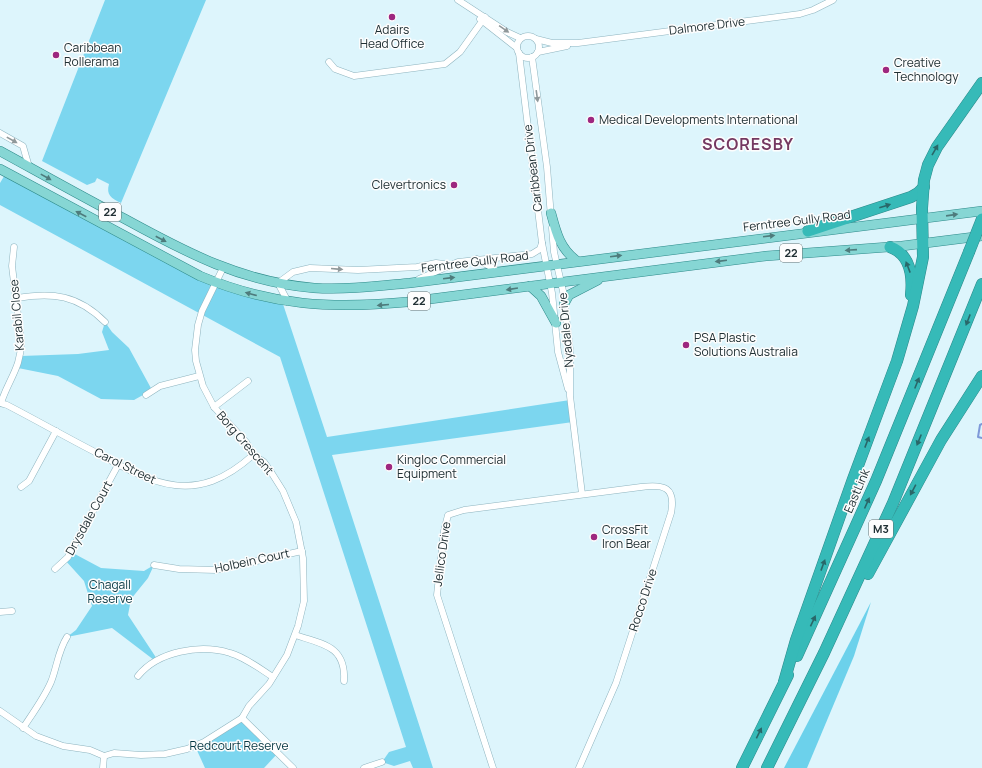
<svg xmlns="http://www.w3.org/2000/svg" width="982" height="768" viewBox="0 0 982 768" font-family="Manrope,sans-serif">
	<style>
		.green { fill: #7cd6ef }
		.forest { fill: #6cd1eb }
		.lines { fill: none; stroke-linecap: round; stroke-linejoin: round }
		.stream { stroke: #7e99d9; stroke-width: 2 }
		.minor-casing { stroke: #8eb4bf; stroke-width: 7 }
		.primary-casing { stroke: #2e8a8a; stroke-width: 10 }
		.motorway-casing { stroke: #2e8a8a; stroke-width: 12 }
		.minor { stroke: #fff; stroke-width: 6 }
		.primary { stroke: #86d6d4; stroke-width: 9 }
		.motorway { stroke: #36bab8; stroke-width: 11 }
		.motorway-bridge-casing { stroke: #2e8a8a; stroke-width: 12; stroke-linecap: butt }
		.motorway-bridge { stroke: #36bab8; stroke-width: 11 }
		.oneway { fill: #90989a }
		.oneway2 { fill: #296769 }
		.oneway3 { fill: #4e7b7c }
		.poi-dot { fill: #9e277f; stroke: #fdfdfd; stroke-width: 1.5 }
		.labels { text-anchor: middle; stroke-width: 3; stroke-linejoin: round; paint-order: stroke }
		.shield { fill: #fdfdfd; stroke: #626e70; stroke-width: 1 }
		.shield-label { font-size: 11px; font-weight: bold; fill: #203034 }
		.street-label { font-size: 12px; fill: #203034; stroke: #fdfdfd }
		.poi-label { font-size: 12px; fill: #203034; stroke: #fdfdfd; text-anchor: start }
		.park-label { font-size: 12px; fill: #063742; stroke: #fdfdfd }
		.district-label { font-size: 16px; font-weight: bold; letter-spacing: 1px; fill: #743861; stroke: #fdfdfd }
	</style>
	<rect width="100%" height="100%" fill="#ddf5fc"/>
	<g class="green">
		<path d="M105,0H206L121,203C111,198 106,195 109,184L97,178L95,182L87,185L42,161Z"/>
		<polygon points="6,173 181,267 282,301 327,437 570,400 573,422 332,455 433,768 413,768 410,761 394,766 382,762 389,752 406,747 280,357 0,205 0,183"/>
		<polygon points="105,322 112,332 129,348 152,390 134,400 101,399 58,376 18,368 21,356 78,354 109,350 102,332"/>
		<polygon points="71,552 101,568 144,571 154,565 148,578 131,599 128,615 157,659 154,660 112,628 67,637 76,630 92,606 84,581 65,560"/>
		<polygon points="240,720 278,753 264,768 205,768 195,746"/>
	</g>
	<polygon class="forest" points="871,602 854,656 807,768 784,768"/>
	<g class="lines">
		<polyline class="stream" points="982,424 980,425 978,437 982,438"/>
		<defs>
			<g id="minor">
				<polyline points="458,0 507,32 520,38"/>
				<polyline points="480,19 517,48"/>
				<circle cx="528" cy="47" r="11"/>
				<polyline points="536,39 552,43 578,43 800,14 813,10 833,0"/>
				<polyline points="538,52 567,46"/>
				<polyline points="519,53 542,243 552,293 558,352 568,389"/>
				<polyline points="532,57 547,167 551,217"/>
				<polyline points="329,62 335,69 354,76 445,64 460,52 485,17"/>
				<polyline points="0,133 23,146 29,167"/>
				<polyline points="552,228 554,252 563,291 570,350 570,396 582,494"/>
				<polyline points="477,259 499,272"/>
				<polyline points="419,279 458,262 532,254 540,249 542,243"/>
				<path d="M17,298C53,292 78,295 105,322"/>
				<polyline points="288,302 278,283 293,272 310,268 358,270 417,267 436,263 451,265"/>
				<polyline points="146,395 160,386 199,376"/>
				<path d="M0,403L7,405C36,420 64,436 93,451C152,483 194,508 253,455"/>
				<path d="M1,403C8,380 22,367 21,340L12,266L14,247"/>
				<polyline points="214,407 248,381"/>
				<polyline points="21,487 29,481 56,431"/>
				<polyline points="154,565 179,569 216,570 302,551"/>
				<polyline points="55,569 68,557 118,465"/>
				<polyline points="0,612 12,611"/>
				<path d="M295,635C323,644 346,646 344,681"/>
				<path d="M138,676C158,651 200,644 230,653C245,657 260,669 273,677"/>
				<polyline points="0,711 36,736 63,746 90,750 104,756 114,753 141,755 165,754 187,749 204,742 242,718 249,706 269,684 287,655 298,626 304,601 303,558 296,522 283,491 271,472 264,462 253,455 246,442 214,407 203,386 196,361 195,350 198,325 202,311 223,268"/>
				<polyline points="242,718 293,768"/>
				<path d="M23,728C33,713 44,698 51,682C57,667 58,651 67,637"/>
				<polyline points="103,768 104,756"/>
				<polyline points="364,768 382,762"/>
				<path d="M493,768L437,595L444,531L448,515L464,510L641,487C664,484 676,487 671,513L616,683L579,768"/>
			</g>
			<g id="primary">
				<path d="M0,151C42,174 83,197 125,219C187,253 242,282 314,288C346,290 378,286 410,283L982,211"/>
				<path d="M0,169L200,276C272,306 331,309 407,302L766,256L902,246L982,236"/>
				<path d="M551,213C556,232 560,249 577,261"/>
				<polyline points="530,286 541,296 556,323"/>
				<polyline points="564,304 569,295 598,280"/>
			</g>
			<g id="motorway">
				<polyline points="808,231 911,197 918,193 924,187"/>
				<path d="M890,247C910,254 913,276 911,295"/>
				<polyline points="868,574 941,440 982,376"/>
				<polyline points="797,656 876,481 969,252"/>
				<polyline points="784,682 796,640 853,479 897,361 913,306 923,257 922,208 924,180 928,165 937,147 982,83"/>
				<polyline points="742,768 788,675"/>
				<polyline points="767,768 824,653 893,503 982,284"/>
			</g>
		</defs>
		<use href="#minor" class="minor-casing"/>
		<use href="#primary" class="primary-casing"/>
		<use href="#motorway" class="motorway-casing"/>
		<use href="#minor" class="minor"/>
		<use href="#primary" class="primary"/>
		<use href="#motorway" class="motorway"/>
		<defs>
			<polyline id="motorway-bridge" points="969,252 982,219"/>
		</defs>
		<use href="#motorway-bridge" class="motorway-bridge-casing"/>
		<use href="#motorway-bridge" class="motorway-bridge"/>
	</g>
	<defs><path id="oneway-solid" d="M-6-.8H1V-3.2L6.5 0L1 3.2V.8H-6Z"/></defs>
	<g class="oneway">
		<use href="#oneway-solid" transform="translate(504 29) rotate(35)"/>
		<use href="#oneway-solid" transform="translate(537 96) rotate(82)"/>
		<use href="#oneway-solid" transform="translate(12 140) rotate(29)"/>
		<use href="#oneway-solid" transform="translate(337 269) rotate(5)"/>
	</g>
	<g class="oneway2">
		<use href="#oneway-solid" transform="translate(935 150) rotate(-60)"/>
		<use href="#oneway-solid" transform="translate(885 206) rotate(-18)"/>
		<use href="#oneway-solid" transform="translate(908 267) rotate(-111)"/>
		<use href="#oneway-solid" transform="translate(968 320) rotate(111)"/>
		<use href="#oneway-solid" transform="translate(917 383) rotate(-68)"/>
		<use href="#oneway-solid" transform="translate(919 440) rotate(112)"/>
		<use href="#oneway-solid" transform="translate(867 442) rotate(-69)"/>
		<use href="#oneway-solid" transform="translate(913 490) rotate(118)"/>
		<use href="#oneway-solid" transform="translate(867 503) rotate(-66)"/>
		<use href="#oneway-solid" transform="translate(823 565) rotate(-70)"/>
		<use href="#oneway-solid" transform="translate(813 621) rotate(-65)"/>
		<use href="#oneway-solid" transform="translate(759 733) rotate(-64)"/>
	</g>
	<g class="oneway3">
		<use href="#oneway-solid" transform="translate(46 177) rotate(29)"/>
		<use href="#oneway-solid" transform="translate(81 214) rotate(-152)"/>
		<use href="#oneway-solid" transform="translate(952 215) rotate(-8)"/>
		<use href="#oneway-solid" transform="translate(769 236) rotate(-7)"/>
		<use href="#oneway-solid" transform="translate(161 239) rotate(28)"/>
		<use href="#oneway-solid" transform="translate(851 250) rotate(176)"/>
		<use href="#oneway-solid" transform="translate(616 256) rotate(-7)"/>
		<use href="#oneway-solid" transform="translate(721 261) rotate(173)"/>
		<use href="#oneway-solid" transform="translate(449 278) rotate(-7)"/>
		<use href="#oneway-solid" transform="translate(512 289) rotate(171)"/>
		<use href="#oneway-solid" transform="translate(251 294) rotate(-165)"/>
		<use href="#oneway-solid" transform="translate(383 305) rotate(175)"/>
	</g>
	<g class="poi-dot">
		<circle cx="392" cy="17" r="4"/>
		<circle cx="56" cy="55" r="4"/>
		<circle cx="886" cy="70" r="4"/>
		<circle cx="591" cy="120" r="4"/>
		<circle cx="454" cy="185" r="4"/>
		<circle cx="686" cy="345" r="4"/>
		<circle cx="389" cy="467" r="4"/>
		<circle cx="594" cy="537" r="4"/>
	</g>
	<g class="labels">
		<g class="shield">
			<rect x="99" y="203" width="22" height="18" rx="3"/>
			<rect x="780" y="244" width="22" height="18" rx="3"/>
			<rect x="408" y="292" width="22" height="18" rx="3"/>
			<rect x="869" y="520" width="24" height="18" rx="3"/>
		</g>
		<g class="shield-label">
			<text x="110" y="216">22</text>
			<text x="791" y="257">22</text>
			<text x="419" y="305">22</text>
			<text x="881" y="533">M3</text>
		</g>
		<g class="street-label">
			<text transform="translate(707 26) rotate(-7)" y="4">Dalmore Drive</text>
			<text transform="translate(533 168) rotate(-97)" y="4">Caribbean Drive</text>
			<text transform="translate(797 221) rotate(-7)" y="4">Ferntree Gully Road</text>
			<text transform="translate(475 262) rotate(-7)" y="4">Ferntree Gully Road</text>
			<text transform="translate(17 315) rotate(-95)" y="4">Karabil Close</text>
			<text transform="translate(566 330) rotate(-95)" y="4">Nyadale Drive</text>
			<text transform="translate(245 443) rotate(49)" y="4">Borg Crescent</text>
			<text transform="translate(125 466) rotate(26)" y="4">Carol Street</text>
			<text transform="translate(857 491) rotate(-67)" y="4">EastLink</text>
			<text transform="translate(89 518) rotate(-61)" y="4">Drysdale Court</text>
			<text transform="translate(442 554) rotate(-82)" y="4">Jellico Drive</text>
			<text transform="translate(252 561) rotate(-12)" y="4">Holbein Court</text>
			<text transform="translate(643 600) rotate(-72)" y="4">Rocco Drive</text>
		</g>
		<g class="poi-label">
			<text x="392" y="34" text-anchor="middle">Adairs<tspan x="392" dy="14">Head Office</tspan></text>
			<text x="64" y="52">Caribbean<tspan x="64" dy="14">Rollerama</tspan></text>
			<text x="894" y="67">Creative<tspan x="894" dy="14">Technology</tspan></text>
			<text x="599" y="124">Medical Developments International</text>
			<text x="446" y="189" text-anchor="end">Clevertronics</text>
			<text x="694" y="342">PSA Plastic<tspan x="694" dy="14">Solutions Australia</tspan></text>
			<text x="397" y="464">Kingloc Commercial<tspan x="397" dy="14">Equipment</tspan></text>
			<text x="602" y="534">CrossFit<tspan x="602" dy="14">Iron Bear</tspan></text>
		</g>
		<g class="park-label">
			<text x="110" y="589">Chagall<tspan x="110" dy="14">Reserve</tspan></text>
			<text x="239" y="750">Redcourt Reserve</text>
		</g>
		<g class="district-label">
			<text x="748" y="150">SCORESBY</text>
		</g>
	</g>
</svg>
